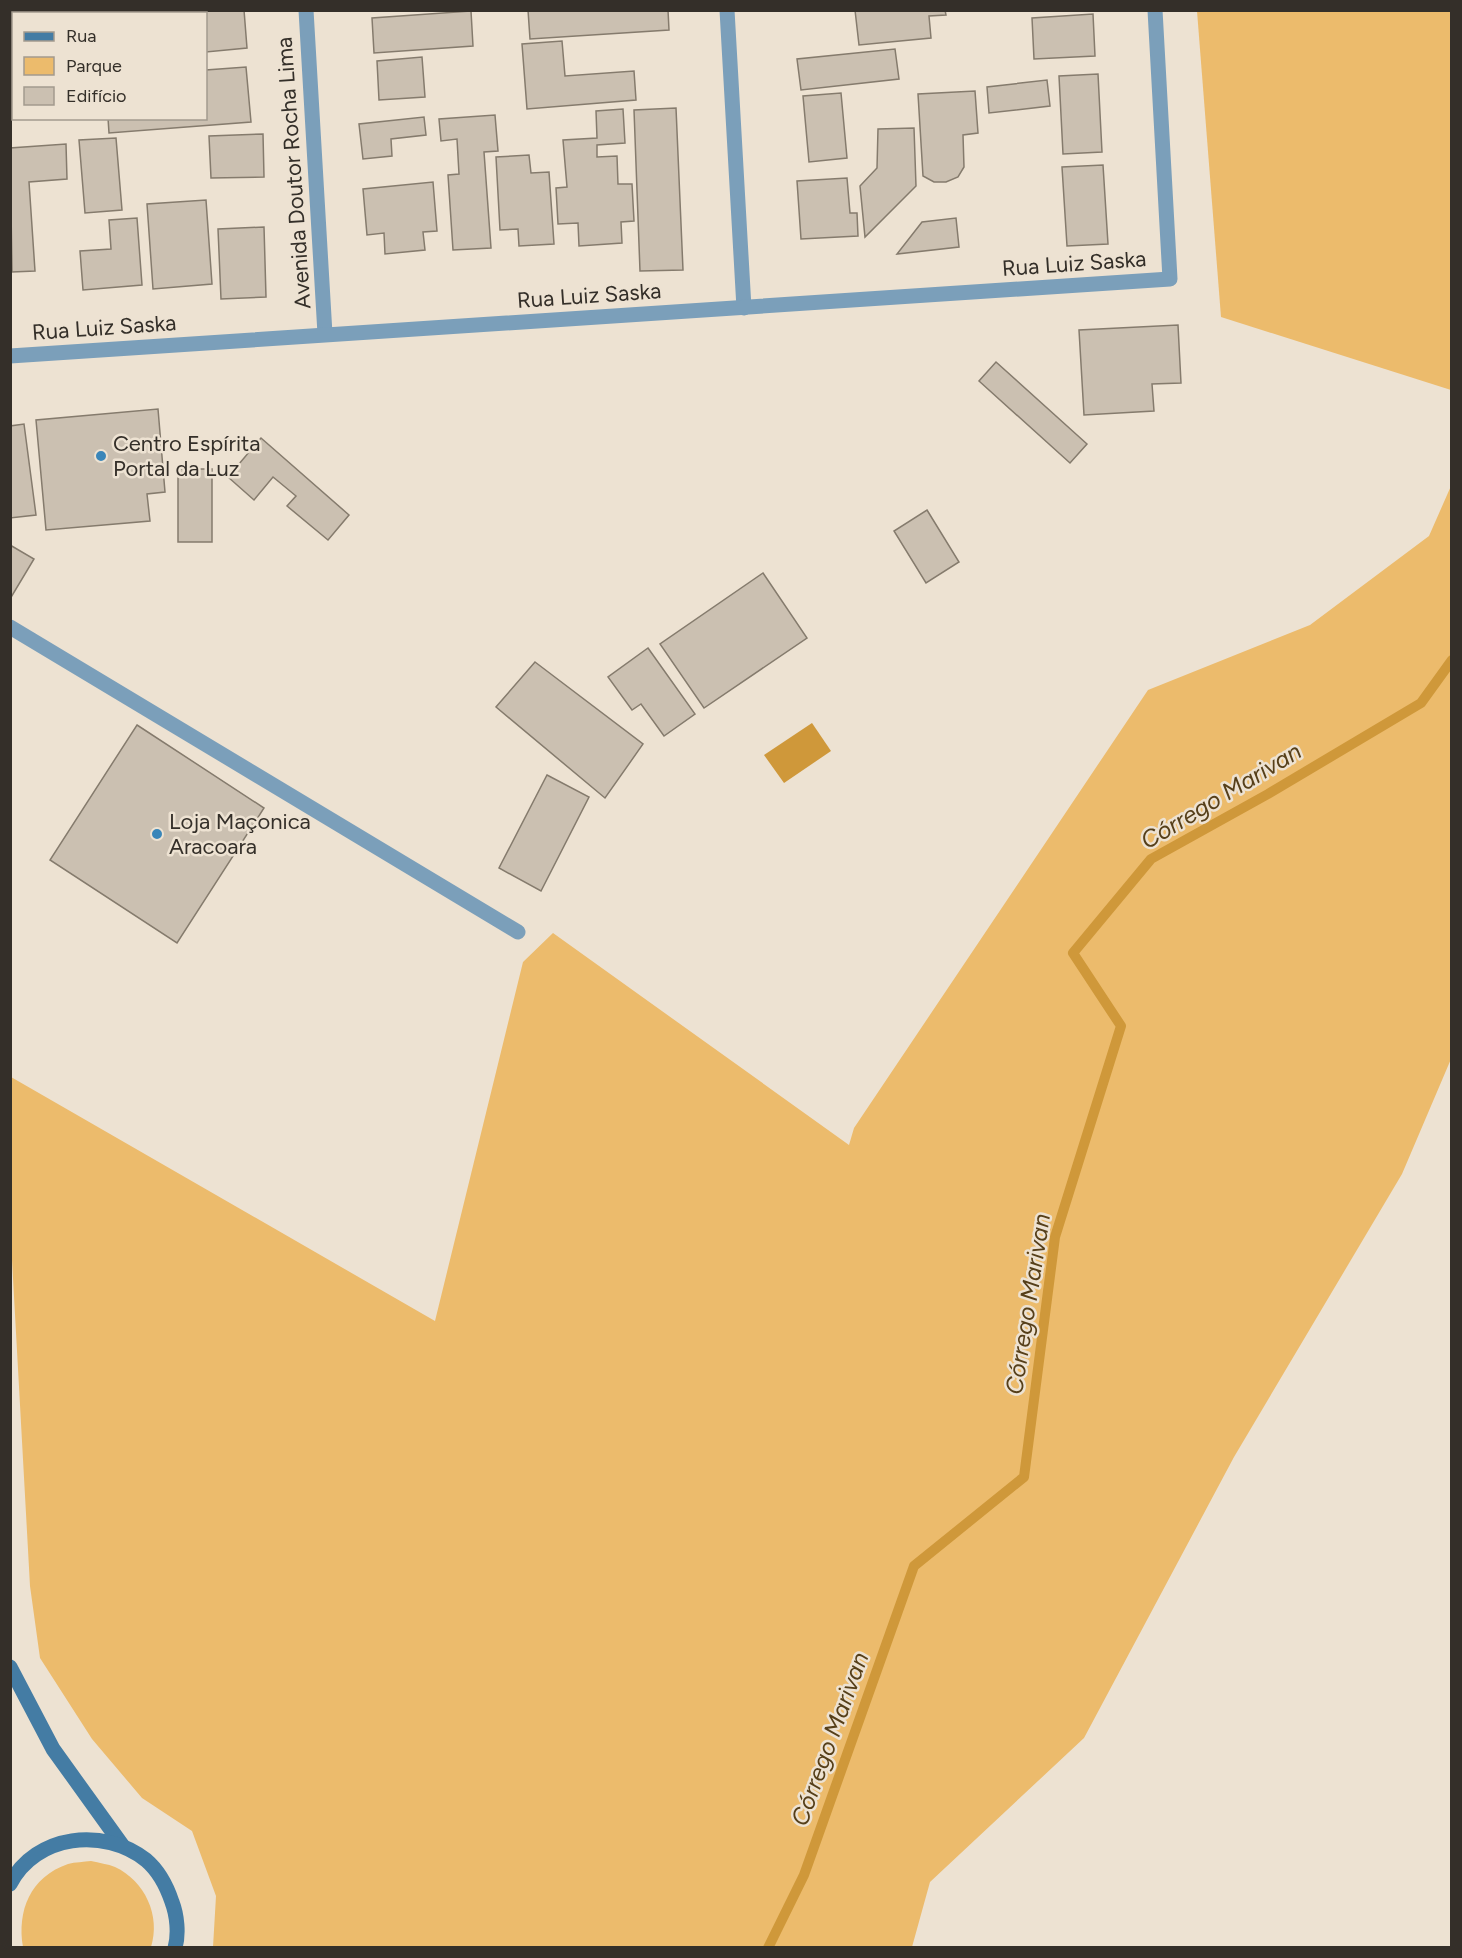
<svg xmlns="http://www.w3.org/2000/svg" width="1462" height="1958" viewBox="0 0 1462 1958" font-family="Figtree,sans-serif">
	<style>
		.green { fill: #ecbb6c }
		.water { fill: #cf983a }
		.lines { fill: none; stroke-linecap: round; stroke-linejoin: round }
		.stream { stroke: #cf983a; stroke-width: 10 }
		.building { fill: #cbc0b1; stroke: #857b6d; stroke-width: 1.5 }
		.street { stroke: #7b9fba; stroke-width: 15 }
		.secondary { stroke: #447ca4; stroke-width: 15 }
		.poi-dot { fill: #3a86b9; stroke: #ede2d2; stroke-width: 2 }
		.labels { text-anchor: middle; stroke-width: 5; stroke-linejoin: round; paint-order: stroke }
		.street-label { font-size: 22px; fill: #342f29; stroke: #ede2d2 }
		.poi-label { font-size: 22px; fill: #342f29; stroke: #ede2d2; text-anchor: start }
		.water-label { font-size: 24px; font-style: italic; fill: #563f19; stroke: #ede2d2 }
	</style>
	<rect width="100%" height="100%" fill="#ede2d2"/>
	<g class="green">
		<polygon points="1197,11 1451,11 1451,390 1221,317"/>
		<polygon points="1451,486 1451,1059 1402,1174 1234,1457 1084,1738 930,1882 912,1947 213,1947 216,1896 192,1831 142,1798 92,1739 40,1658 30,1586 11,1242 11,1077 435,1321 523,962 553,933 849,1145 854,1128 1148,690 1310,625 1429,536"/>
		<path d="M91,1861C99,1863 108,1864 115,1867C145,1881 161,1916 151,1947H23C17,1911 30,1877 68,1864C75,1862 84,1862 91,1861Z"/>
	</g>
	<polygon class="water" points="812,723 831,751 784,783 764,755"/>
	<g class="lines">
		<polyline class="stream" points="768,1948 804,1875 914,1566 1024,1477 1055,1237 1121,1026 1073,953 1151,859 1268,794 1421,703 1452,660"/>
	</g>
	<g class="building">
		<rect x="41" y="10" width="51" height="4"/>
		<polygon points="103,10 125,10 126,14 103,14"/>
		<polygon points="136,10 244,10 247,48 206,52 206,14 136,14"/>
		<polygon points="528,10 668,10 669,30 530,39"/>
		<polygon points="855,10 945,10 946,15 929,16 931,38 859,45"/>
		<polygon points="471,11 473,46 374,53 372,18"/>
		<polygon points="1093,14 1095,56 1034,59 1032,18"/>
		<polygon points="562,41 565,76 634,71 636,100 527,109 522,44"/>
		<polygon points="895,49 899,79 801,90 797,59"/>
		<polygon points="422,57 425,97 379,100 377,61"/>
		<polygon points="246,67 251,122 109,133 108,118 206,118 206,70"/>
		<polygon points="1098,74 1102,152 1063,154 1059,76"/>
		<polygon points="1047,80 1050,106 989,113 987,87"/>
		<polygon points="975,91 978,133 963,135 964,167 958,177 946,182 934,182 923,176 918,94"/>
		<polygon points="841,93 847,158 809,162 803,96"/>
		<polygon points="676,108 683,270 640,271 634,110"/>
		<polygon points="623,109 625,143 597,145 597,157 617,156 618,184 632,184 634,221 621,222 622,243 579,246 578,223 558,224 556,188 567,187 563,140 597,138 596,111"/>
		<polygon points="495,115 498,151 484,152 491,248 453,250 448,175 459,174 457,139 441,141 439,119"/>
		<polygon points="424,117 426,135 391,139 392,156 363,159 359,124"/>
		<polygon points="914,128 916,186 865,237 860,186 877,168 878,129"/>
		<polygon points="263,134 264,177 211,178 209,136"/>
		<polygon points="116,138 122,210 85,213 79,140"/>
		<polygon points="66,144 67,179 29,182 35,271 12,272 10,148"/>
		<polygon points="529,155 531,173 549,172 554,244 519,246 518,229 500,230 496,157"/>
		<polygon points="1103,165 1108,244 1067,246 1062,167"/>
		<polygon points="847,178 850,213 857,213 858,236 801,239 797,181"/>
		<polygon points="433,182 437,231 423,232 425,250 385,254 384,233 367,235 363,189"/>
		<polygon points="206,200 212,284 153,289 147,204"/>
		<polygon points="137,218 142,285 83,290 80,251 111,249 109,220"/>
		<polygon points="956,218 959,247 897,254 922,222"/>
		<polygon points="264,227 266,297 221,299 218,229"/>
		<polygon points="1178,325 1181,383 1152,384 1154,411 1084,415 1079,330"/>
		<polygon points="996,362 1087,444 1070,463 979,381"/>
		<polygon points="158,409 165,492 147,494 150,521 46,530 36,420"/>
		<polygon points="24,424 36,515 10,518 10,426"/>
		<polygon points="261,438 349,515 328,540 287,506 296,496 273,477 254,500 228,477"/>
		<rect x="178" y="469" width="34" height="73"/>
		<polygon points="927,510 959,562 926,583 894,531"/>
		<polygon points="10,545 34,559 10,599"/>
		<polygon points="763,573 807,638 704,708 660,644"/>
		<polygon points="648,648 695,714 664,736 641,704 632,710 608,677"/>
		<polygon points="535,662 643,744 605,798 496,707"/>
		<polygon points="137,725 264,808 177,943 50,860"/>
		<polygon points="547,775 589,797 541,891 499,868"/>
	</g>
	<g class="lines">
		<g class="street">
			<polyline points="306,10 325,334"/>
			<polyline points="727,10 744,308"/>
			<polyline points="10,356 1170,279 1155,10"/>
			<polyline points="10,627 518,932"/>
		</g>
		<g class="secondary">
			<polyline points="10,1667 53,1749 122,1845"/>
			<path d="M10,1884C36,1834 104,1827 146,1860C159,1871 167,1887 172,1902C177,1915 179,1934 175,1948"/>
		</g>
	</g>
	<g class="poi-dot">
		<circle cx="101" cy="456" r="6"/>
		<circle cx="157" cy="834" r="6"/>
	</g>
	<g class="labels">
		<g class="street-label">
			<text transform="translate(293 173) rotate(-94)" y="8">Avenida Doutor Rocha Lima</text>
			<text transform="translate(1074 263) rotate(-4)" y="8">Rua Luiz Saska</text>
			<text transform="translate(589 295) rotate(-4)" y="8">Rua Luiz Saska</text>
			<text transform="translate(104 327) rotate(-4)" y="8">Rua Luiz Saska</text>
		</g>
		<g class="poi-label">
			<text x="113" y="451">Centro Espírita<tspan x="113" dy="25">Portal da Luz</tspan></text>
			<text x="169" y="829">Loja Maçonica<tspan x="169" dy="25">Aracoara</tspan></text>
		</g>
		<g class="water-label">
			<text transform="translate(1221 796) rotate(-31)" y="8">Córrego Marivan</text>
			<text transform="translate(1028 1304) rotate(-81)" y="8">Córrego Marivan</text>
			<text transform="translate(830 1739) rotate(-70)" y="8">Córrego Marivan</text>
		</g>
	</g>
	<rect width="1462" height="1958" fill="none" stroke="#342f29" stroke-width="24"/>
	<rect x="12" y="12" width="195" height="108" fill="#ede2d2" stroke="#a39a8e" stroke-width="1.5"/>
	<rect x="24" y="32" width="30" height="9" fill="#447ca4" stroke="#a39a8e" stroke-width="1.5"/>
	<text x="66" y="42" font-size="18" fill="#342f29">Rua</text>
	<rect x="24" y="57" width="30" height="18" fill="#ecbb6c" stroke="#a39a8e" stroke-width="1.5"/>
	<text x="66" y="72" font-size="18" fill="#342f29">Parque</text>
	<rect x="24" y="87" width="30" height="18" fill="#cbc0b1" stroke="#a39a8e" stroke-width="1.5"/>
	<text x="66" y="102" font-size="18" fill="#342f29">Edifício</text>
</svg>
